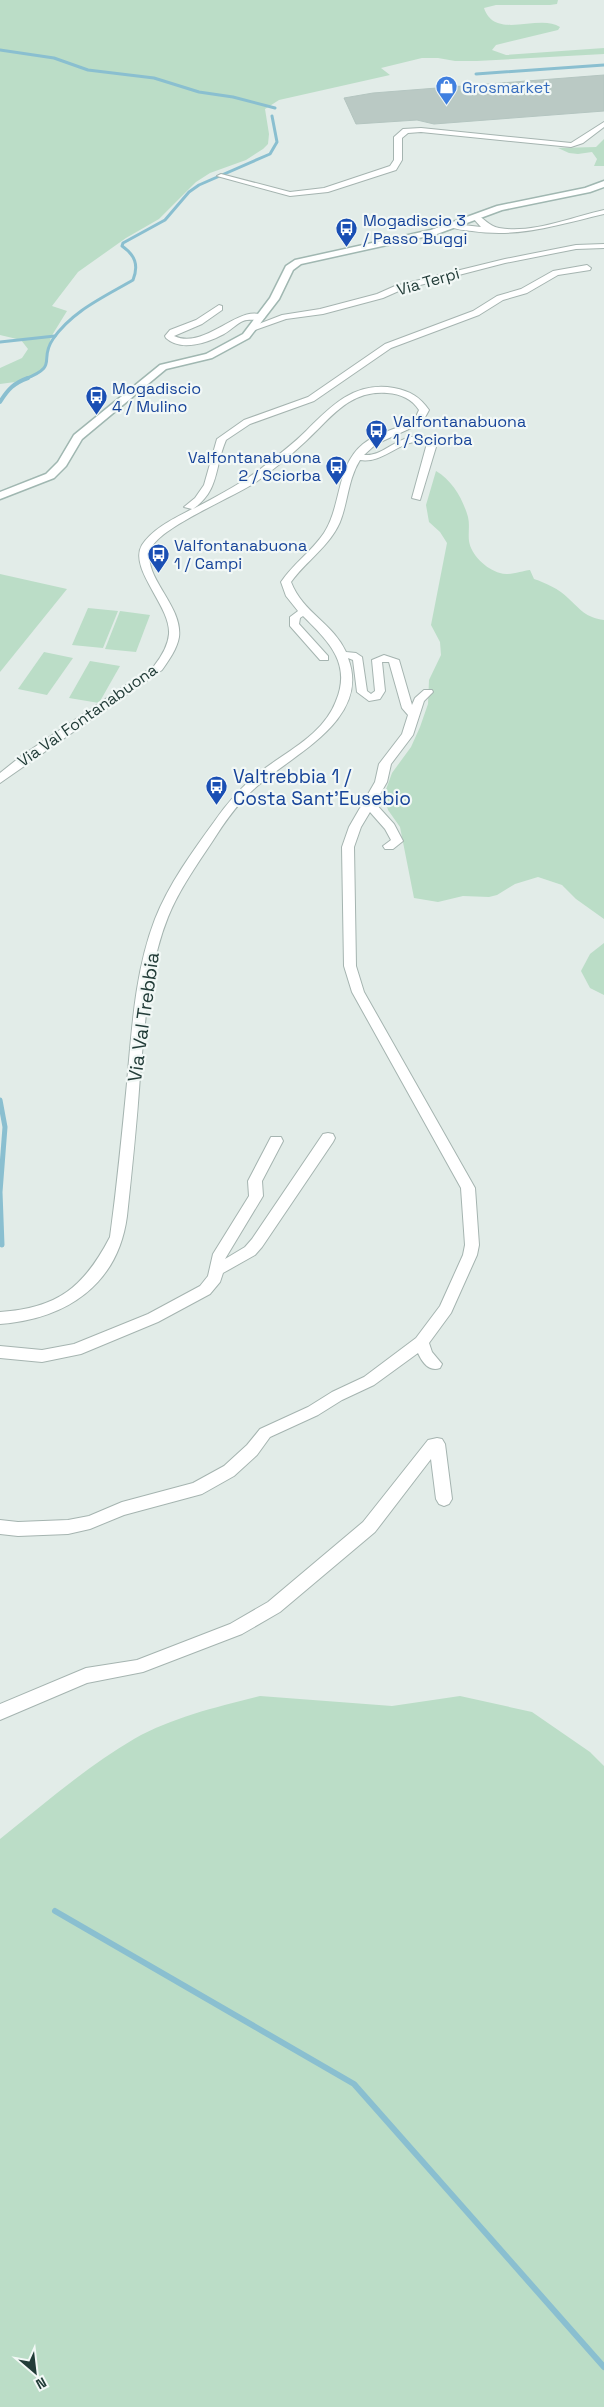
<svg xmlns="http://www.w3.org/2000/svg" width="604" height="2407" viewBox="0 0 604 2407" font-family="'Space Grotesk',sans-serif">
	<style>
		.green { fill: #bbddc7 }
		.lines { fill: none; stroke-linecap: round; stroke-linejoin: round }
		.stream-far3 { stroke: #8abfd0; stroke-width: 3 }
		.stream-far2 { stroke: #8abfd0; stroke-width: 4 }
		.stream-far1 { stroke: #8abfd0; stroke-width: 5 }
		.stream { stroke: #8abfd0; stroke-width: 6 }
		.building { fill: #bac9c4; stroke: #b4c5c0 }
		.street-casing { stroke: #a5b4b0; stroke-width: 2 }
		.secondary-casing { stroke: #a0b7b1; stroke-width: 3 }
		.street { fill: #fff; fill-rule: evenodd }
		.secondary { fill: #fff; fill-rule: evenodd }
		.labels { text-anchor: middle; stroke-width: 4.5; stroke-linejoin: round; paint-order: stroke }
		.far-shop-label { font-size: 16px; fill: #366cbe; stroke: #f2f8f6; text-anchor: start }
		.far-transit-label { font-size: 16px; fill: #164399; stroke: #f2f8f6; text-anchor: start }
		.far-street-label { font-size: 16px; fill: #223c38; stroke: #f2f8f6 }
		.transit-label { font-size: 19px; fill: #164399; stroke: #f2f8f6; text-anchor: start }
		.street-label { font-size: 19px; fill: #223c38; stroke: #f2f8f6 }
	</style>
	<rect width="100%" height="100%" fill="#e2ece8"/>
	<g class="green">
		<path d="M0,0H558L557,4L550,5H496L484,8C495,41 539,13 560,27L558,30L496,45L492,50L506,55L604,48V54L477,61H455L438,58H422L381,68L390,75L279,100L265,109L269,134L268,144L263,149L246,160L210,173L196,182L159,219L126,238L78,272L52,306L67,311L51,337L44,369L40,373L15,382L0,384V368L22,358L28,349L21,340L0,335Z"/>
		<polygon points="604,139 604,166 594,166 597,159 592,152 578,154 569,153 558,148 596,147"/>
		<path d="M436,471C452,480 463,499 468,517C470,525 468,533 469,541C471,555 486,569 500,573C508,576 522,571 530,570L534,579C546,583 559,589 568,598C581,610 585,617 604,620V919L576,899L562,885L538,877L515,884L497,895L489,897L463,896L438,902L414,898L400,827L388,810L384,795L392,773L411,747L420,727L428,704L429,680L441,655L440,642L431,625L447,543L440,532L429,522L426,505Z"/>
		<polygon points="0,574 67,589 0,672"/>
		<polygon points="88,608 118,611 103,648 72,645"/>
		<polygon points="120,611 150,615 136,652 105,649"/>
		<polygon points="44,652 73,658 47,695 18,689"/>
		<polygon points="90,661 120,666 99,703 69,698"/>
		<polygon points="604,943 604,995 590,988 581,971 590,954"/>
		<path d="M260,1696L392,1706L460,1696L532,1712L590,1752L604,1766V2407H0V1839C43,1805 86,1767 134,1739C173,1717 217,1707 260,1696Z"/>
	</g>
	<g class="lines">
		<g class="stream-far3">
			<polyline points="0,50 54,58 88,70 154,78 199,92 233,97 275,108"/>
			<polyline points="476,74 604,65"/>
			<polyline points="0,342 55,336"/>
			<path d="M25,379C60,365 38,361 53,339C72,311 104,297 133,280C139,265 135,255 122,246L123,243L165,220L189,192L199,185L270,154L277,142L272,116"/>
		</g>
		<path class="stream-far2" d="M0,402C8,389 14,383 28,378"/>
		<polyline class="stream-far1" points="0,1100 5,1127 0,1192 2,1245"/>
		<polyline class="stream" points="55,1911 354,2084 604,2367"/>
	</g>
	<polygon class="building" points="604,75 604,111 434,124 417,120 356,124 344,98 373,93"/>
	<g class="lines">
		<defs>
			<g id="street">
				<polygon points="604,122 604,127 583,143 571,147 421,132 408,133 402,138 402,160 396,170 328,192 290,196 217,176 221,174 290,192 324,188 390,166 394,160 394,137 403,129 421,128 571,143"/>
				<path d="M604,210V214C557,225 520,238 472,231C465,230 455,230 450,226L454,224L481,227L472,217L476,215C485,218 488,226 499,228C533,234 572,217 604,210Z"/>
				<polygon points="604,244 604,248 576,249 505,263 401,290 383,298 323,314 286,319 255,330 251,327 282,315 320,309 377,294 395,286 505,259 576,245"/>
				<path d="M587,265L591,268L590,270L558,275L527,293L503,300L479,315L391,348L314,401L250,424L226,440C214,468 220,490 193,509C219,495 245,482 268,463C281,453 294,443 306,431C331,406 355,381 394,388C410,391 420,397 429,410L422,423L376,444L364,455C387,457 398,429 433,438L436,447L420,500L412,498L426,447V442C401,437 385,464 360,460C348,479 348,502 340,522C329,547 306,561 291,582C303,613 333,623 346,652L356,653L362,657L367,691L371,694L375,691L372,660L384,655L399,660L412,705L415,698L424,690H432L433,692L424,701L413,735L391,764L387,782L375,803L394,824L403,841L393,849H385L383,846L391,840L385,829L370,812L361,827L354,847L356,966L364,992L475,1188L479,1245L477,1255L451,1313L429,1343L432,1352L442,1364L440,1368C429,1372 422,1362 418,1353L374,1385L342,1400L318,1415L270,1437L257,1455L234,1476L202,1494L124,1515L90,1529L68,1534L18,1536L0,1534V1520L18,1522L68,1520L89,1516L122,1502L193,1483L224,1466L247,1445L260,1429L308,1407L332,1392L364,1377L416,1338L440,1306L463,1255L465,1245L461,1188L352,992L344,966L342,847L349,827L375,782L379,764L402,734L408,715L402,708L389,662H382L385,691L380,699L369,701L357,692L353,660L348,658C372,721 289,756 254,789C237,804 224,823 212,842C196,866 179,890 168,917C148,967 145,1023 140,1076C137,1123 132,1169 127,1216C118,1285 66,1319 0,1324V1312C58,1308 84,1287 110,1237C117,1186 122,1134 127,1083C132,1028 135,971 155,919C169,884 192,852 214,822C227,803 242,786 260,772C287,751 323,735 336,701C352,663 328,641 303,616L300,618L299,624L328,656V660H320L290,626V617L298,611L286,596L281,582C293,564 312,551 324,533C342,505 336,466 363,444C378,432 399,429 415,419L419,410C412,399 401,394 387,393C349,390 331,418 306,441C290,456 273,470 256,482C234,497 158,528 151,549C141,576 183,605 179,637C177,649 169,660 162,670L0,783V773L20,757L154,666C161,657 168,646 169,634C171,606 128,569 142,545C153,528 175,518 192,509L184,507L195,498L204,485L217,439L244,420L308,397L385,344L473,311L497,296L521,289L553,271Z"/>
				<path d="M219,305L222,306V310L202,324L174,336C206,351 242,300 265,317C259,322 250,318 243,321C236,324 231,330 224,334C207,343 181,352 166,338L165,336L170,330L196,320Z"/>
				<polygon points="328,1133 333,1134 335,1138 333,1142 262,1247 255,1255 223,1273 220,1282 210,1294 158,1322 81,1354 42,1362 0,1358 0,1346 42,1350 74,1344 148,1314 200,1286 208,1276 213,1254 249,1196 248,1181 271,1137 281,1137 283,1141 262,1181 263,1196 225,1259 245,1247 252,1239 323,1134"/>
				<polygon points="437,1438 442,1439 445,1444 452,1499 449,1504 444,1506 439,1504 436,1499 431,1459 375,1532 280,1612 242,1634 143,1672 87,1683 0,1720 0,1704 86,1668 137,1660 230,1624 268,1602 363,1522 428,1440"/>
			</g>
			<polygon id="secondary" points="604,181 604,187 590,192 502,210 437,234 301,264 293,270 279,299 249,338 212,358 166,369 82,439 66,466 54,478 0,499 0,492 46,474 58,462 74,435 160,365 206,354 243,334 270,298 286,266 295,260 431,230 497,206 585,188"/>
		</defs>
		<use href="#street" class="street-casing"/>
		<use href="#secondary" class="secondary-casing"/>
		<use href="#street" class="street"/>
		<use href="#secondary" class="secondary"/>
	</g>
	<defs>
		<symbol id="shop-pin" viewBox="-11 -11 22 30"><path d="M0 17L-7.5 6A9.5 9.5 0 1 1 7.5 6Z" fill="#3f7fe0" stroke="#f2f8f6"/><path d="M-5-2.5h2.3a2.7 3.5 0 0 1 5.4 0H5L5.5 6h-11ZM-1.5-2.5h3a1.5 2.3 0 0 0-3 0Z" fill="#fff"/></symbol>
		<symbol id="bus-pin" viewBox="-11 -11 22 30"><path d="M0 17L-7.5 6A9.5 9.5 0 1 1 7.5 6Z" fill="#1a4fb4" stroke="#f2f8f6"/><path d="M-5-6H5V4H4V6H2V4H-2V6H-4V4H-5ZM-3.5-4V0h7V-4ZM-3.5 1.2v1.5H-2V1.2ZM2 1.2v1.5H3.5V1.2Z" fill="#fff"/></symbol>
	</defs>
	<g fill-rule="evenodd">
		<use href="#shop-pin" x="434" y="74" width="25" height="34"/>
		<use href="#bus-pin" x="334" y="216" width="25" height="34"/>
		<use href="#bus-pin" x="84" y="384" width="25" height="34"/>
		<use href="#bus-pin" x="364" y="418" width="25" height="34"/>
		<use href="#bus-pin" x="324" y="454" width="25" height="34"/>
		<use href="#bus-pin" x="146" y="542" width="25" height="34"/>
		<use href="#bus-pin" x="204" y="774" width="25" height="34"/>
	</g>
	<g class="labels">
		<g class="far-shop-label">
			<text x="462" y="93">Grosmarket</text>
		</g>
		<g class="far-transit-label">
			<text x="363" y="226">Mogadiscio 3<tspan x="363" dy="18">/ Passo Buggi</tspan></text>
			<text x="112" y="394">Mogadiscio<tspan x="112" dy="18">4 / Mulino</tspan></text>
			<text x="393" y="427">Valfontanabuona<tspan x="393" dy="18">1 / Sciorba</tspan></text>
			<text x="321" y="463" text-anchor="end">Valfontanabuona<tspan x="321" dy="18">2 / Sciorba</tspan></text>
			<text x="174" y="551">Valfontanabuona<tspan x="174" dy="18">1 / Campi</tspan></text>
		</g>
		<g class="far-street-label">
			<text transform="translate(428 281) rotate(-16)" y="6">Via Terpi</text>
			<text transform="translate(87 715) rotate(-35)" y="6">Via Val Fontanabuona</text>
		</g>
		<g class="transit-label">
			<text x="233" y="783">Valtrebbia 1 /<tspan x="233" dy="22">Costa Sant'Eusebio</tspan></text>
		</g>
		<g class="street-label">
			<text transform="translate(143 1017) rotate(-82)" y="7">Via Val Trebbia</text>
		</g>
	</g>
	<g transform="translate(35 2372) rotate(152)" stroke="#f2f8f6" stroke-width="4" paint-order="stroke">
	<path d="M0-4L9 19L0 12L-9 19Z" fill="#223c38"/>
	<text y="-8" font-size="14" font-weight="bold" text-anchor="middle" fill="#223c38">N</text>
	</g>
</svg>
